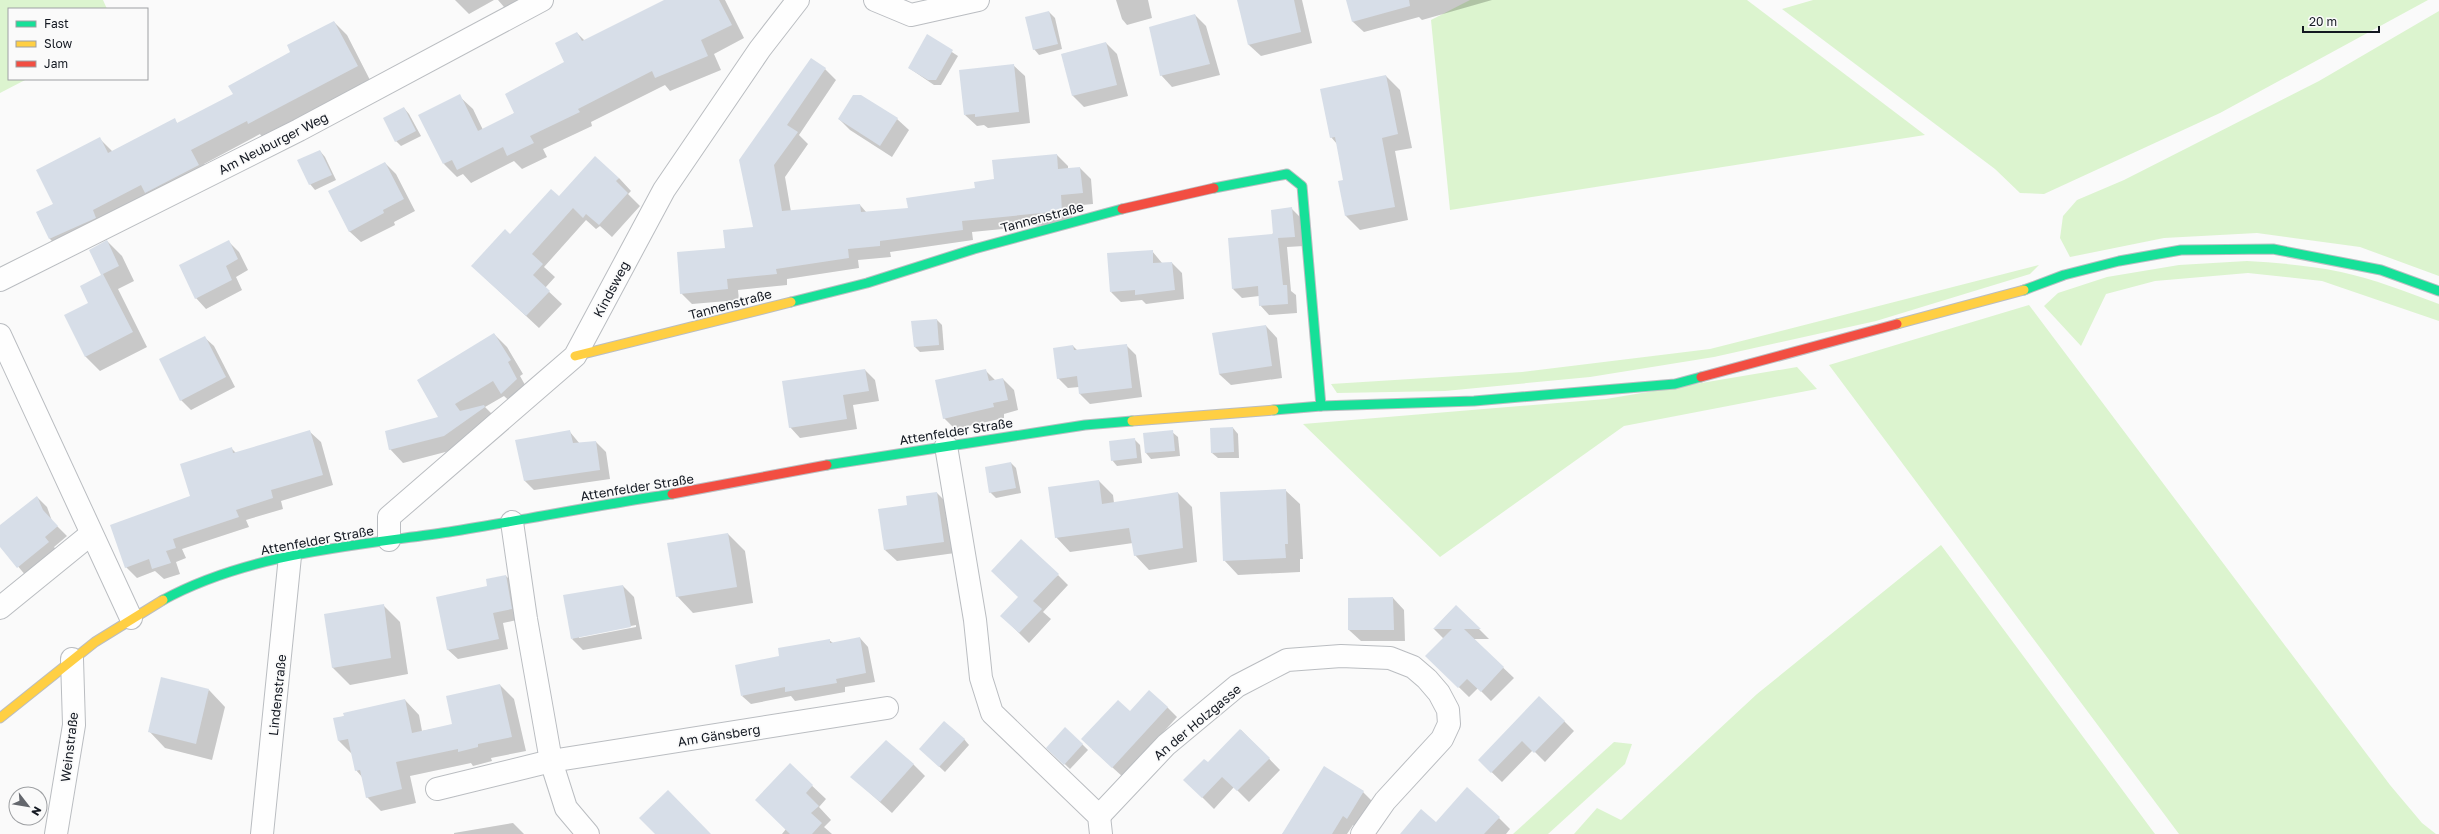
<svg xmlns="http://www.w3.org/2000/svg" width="2439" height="834" viewBox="0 0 2439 834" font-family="'Golos Text',sans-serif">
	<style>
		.green { fill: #dcf4cf }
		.shadow { fill: #0003; fill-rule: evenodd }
		.building { fill: #d7dee8 }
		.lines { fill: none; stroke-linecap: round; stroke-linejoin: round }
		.street-casing { stroke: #babdc1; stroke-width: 24 }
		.fast-casing { stroke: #babdc1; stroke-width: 11 }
		.slow-casing { stroke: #babdc1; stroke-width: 11 }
		.jam-casing { stroke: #babdc1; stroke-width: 11 }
		.street { stroke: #fefefe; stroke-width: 22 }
		.fast { stroke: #16e098; stroke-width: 9 }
		.slow { stroke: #ffcf43; stroke-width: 9 }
		.jam { stroke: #f24e42; stroke-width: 9 }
		.labels { text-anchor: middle; stroke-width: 3.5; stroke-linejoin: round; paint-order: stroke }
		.street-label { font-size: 13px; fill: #131821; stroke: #fafafa }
	</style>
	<rect width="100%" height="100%" fill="#fafafa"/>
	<g class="green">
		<polygon points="0,0 103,0 107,9 9,9 9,79 27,79 0,93"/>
		<polygon points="1470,0 1747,0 1925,135 1450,210 1431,20"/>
		<polygon points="1813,0 2428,0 2220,113 2044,194 2020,193 1995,169 1782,9"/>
		<polygon points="2439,11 2439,276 2360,247 2257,233 2164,238 2070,257 2060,238 2063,216 2077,200 2124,180 2319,81"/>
		<path d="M2247,261C2278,263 2309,265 2341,272C2374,279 2407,292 2439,304V321L2322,281L2248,273L2155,281L2106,294L2081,346L2044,306L2058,293L2107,277L2179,265Z"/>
		<polygon points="2039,265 2030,274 1876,321 1714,357 1590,377 1445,391 1337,393 1331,384 1522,372 1710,349"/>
		<polygon points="2029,305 2390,785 2422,823 2436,834 2179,834 1829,365"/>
		<polygon points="1797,367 1817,389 1624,426 1440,557 1303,424 1606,399"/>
		<polygon points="1941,545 2155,834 1574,834 1597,808 1621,820 1757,694"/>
		<polygon points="1614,742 1632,744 1625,764 1548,834 1513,834"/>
	</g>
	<g class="shadow">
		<polygon points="455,0 494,0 469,14"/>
		<polygon points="498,0 537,0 515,20"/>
		<polygon points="666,0 725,0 744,38 714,54 721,70 670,91 665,85 591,122 592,126 543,149 547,157 522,169 514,161 471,183 463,174 457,177 444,164 459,96 473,109 483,130 515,113 566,62 577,33 585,41"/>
		<polygon points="1116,0 1148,0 1152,18 1127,25 1122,19"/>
		<polygon points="1238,0 1302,0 1312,43 1261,56 1249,45"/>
		<polygon points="1347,0 1492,0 1422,20 1419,17 1364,32 1353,22"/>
		<polygon points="1049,12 1055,18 1062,49 1039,55 1034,49"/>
		<polygon points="1195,15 1206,26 1220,75 1172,87 1161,75"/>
		<polygon points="334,22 347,35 370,80 262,137 260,134 204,164 212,179 63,252 50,239 37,213 54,204 99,138 113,152 174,120 178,124 234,95"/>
		<polygon points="927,36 958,56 941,85 934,85 909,68"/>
		<polygon points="1106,43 1117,54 1128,96 1084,107 1073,96 1063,54"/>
		<polygon points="1013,65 1025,76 1030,123 988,128 984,125 977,126 965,115"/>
		<polygon points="825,69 836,80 799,135 808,144 785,177 791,212 860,205 867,213 909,209 976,189 1057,155 1068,166 1068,169 1080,168 1091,179 1093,204 1071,206 1073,222 972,232 973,240 890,252 891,257 858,260 859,268 787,279 787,285 738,290 739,300 692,304 681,293 726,248 754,228 740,160"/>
		<polygon points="1386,76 1400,90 1412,148 1395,151 1408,220 1360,230 1346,216 1344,180 1337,144 1331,137"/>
		<polygon points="404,108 409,114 421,136 401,146 396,141"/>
		<polygon points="839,119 897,119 909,130 892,157 850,130"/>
		<polygon points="320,151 325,157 336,180 315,190 310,184"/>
		<polygon points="385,163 396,174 415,211 394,222 395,225 361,242 349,231"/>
		<polygon points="619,178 631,191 628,194 640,206 612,237 600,226 596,229 586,220 544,267 555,277 545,288 562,304 539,328 485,278 510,235 560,198"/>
		<polygon points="1291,208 1301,218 1304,246 1287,247 1291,291 1296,295 1297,313 1269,315 1260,305 1259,296 1242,298 1233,289"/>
		<polygon points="107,241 122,256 134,281 118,289 147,347 100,371 85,356 89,303 102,276"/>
		<polygon points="228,241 239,252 248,270 236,277 242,290 206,309 196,298"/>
		<polygon points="1152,251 1162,263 1172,263 1182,273 1184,299 1146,304 1142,300 1121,302 1111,292"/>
		<polygon points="937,320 942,325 944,350 920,352 915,347"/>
		<polygon points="1266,326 1277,338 1282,378 1231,385 1219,374"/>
		<polygon points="494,334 507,347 523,374 520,376 529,392 515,406 504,396 485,407 497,419 457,449 403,463 390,449 440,418"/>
		<polygon points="204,337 214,346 235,387 191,410 181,400"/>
		<polygon points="1126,345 1136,355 1142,397 1090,404 1080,394 1079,387 1068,388 1058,378 1073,346 1078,351"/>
		<polygon points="865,370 875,380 879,401 853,405 857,429 800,438 790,427"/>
		<polygon points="985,370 996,381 1003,379 1014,390 1018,410 1004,414 1004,418 955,429 944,418"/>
		<polygon points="1233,428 1238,434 1239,458 1218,458 1212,453"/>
		<polygon points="310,432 321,442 333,485 281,501 283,509 246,520 249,527 182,549 186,558 176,562 180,574 164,579 155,571 137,578 126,567 192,496 231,448 236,453"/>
		<polygon points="570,432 580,444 596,442 606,452 610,479 534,490 524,480"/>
		<polygon points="1172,432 1178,437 1180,456 1151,459 1146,453 1144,434"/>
		<polygon points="1135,440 1140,445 1142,463 1117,466 1112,460"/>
		<polygon points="1011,463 1016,468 1021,493 996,498 990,492"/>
		<polygon points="1099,481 1113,495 1114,503 1178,493 1192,507 1197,562 1149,570 1135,555 1133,543 1070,552 1056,537"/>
		<polygon points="1285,490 1300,504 1303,559 1300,559 1300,572 1238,575 1224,560"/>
		<polygon points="937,493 948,504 955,553 897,561 885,550 908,506"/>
		<polygon points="37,497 47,507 52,521 67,536 54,547 58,552 27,577 0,545 0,527"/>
		<polygon points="728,534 745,551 753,603 693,613 677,596"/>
		<polygon points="1058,575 1068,585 1043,612 1051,619 1029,643 1002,616"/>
		<polygon points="506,576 516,586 521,619 503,623 508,649 458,659 447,649 488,586"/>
		<path d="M623,586L634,597L642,639L583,650L572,639ZM636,625V627L579,638V636Z"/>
		<polygon points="1393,598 1404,610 1405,641 1361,641 1349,630 1349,599"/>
		<polygon points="383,605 400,622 408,674 350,685 333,668 326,615"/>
		<polygon points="1456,606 1489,639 1473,639 1514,678 1491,701 1478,688 1469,697 1427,656 1444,639 1434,629"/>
		<polygon points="860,638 868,647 875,682 845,687 845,692 795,701 791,696 751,704 742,696 780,657 829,640 833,643"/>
		<polygon points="500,685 514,699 526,751 491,758 492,761 473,766 471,763 410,776 416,803 381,811 367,797 362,777 356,770 352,754 339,741 334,719 405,700 419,715 422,731 453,725"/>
		<polygon points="209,690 225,707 212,760 165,748 149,731"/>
		<polygon points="1167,707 1177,717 1123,777 1092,749 1130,712"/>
		<polygon points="1564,721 1574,731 1545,762 1533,750 1502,782 1479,760"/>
		<polygon points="1241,730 1280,770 1249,802 1234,787 1214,809 1185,780 1208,764"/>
		<polygon points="964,739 969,745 945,772 926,754"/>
		<polygon points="1082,744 1088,750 1070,769 1048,748"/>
		<polygon points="913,764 925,776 892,813 852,777"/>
		<polygon points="790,765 826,799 819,807 831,820 824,827 832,834 782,834 786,829"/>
		<polygon points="1363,792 1373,802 1357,828 1353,825 1347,834 1282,834"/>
		<polygon points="1499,818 1510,829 1506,834 1409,834"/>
		<polygon points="513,823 524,834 454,834 454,833"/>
	</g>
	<g class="building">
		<polygon points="664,0 719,0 732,25 701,40 708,56 655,78 652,71 578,109 580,112 530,136 534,143 507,156 503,147 457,170 452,160 443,164 418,115 460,94 478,131 514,113 505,94 564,62 555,43 577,32 582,41"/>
		<polygon points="1237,0 1294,0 1301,32 1248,45"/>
		<polygon points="1346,0 1409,0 1410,6 1352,22"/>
		<polygon points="1049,11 1058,44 1033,50 1025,17"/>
		<polygon points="1195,14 1210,64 1160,76 1149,27"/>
		<polygon points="334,21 358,66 248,124 247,121 191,150 199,165 145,193 141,185 93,210 96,218 49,239 36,212 53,204 36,170 100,137 108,153 175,118 177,123 233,94 228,86 290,52 287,45"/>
		<polygon points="927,34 953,50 936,80 928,80 908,68"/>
		<polygon points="1106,42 1117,85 1072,96 1061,54"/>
		<polygon points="811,58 826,68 787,125 798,132 774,165 782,211 860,204 861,212 908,208 906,198 975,188 974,182 994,179 992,160 1057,154 1058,169 1080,167 1083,193 1061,195 1062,211 962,221 963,230 880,241 880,246 848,249 849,258 776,269 777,274 727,279 728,289 680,294 677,252 725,248 723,230 753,227 739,160"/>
		<polygon points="1014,64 1019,112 975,117 975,114 964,115 959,70"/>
		<polygon points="1386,75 1398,134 1382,138 1395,207 1345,216 1338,181 1343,180 1335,137 1330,138 1320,89"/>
		<polygon points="853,95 861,95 898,118 880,146 838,119"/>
		<polygon points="404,107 416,131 395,142 383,118"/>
		<polygon points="320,150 332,175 309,185 297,160"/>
		<polygon points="595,156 619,178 616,181 628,193 599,225 586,214 583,218 573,208 532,254 543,264 533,275 550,291 526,316 471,266 505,229 510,234 551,189 559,196"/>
		<polygon points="385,162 404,199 383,210 384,213 349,232 328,191"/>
		<polygon points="1292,207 1295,237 1278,238 1283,285 1287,285 1288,304 1259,306 1258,286 1232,289 1228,238 1273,234 1271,210"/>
		<polygon points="107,240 119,266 103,274 133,332 85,357 64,315 88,303 80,286 101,275 89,250"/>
		<polygon points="229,240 238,259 226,266 232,280 195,299 179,265"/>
		<polygon points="1153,250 1153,263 1172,262 1175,290 1135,295 1135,290 1110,292 1107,253"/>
		<polygon points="937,319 939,345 914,347 911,321"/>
		<polygon points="1266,325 1272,366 1219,374 1212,333"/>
		<polygon points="494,333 511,360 508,362 517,379 501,394 493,381 455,404 460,411 484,405 485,407 444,436 389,450 385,431 438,417 417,380"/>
		<polygon points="205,336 226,377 180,401 159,359"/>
		<polygon points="1127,344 1132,388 1079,394 1077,376 1057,379 1053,348 1073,345 1074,350"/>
		<polygon points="865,369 869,391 843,395 847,419 789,428 782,381"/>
		<polygon points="986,369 989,381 1003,378 1008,400 993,403 994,407 943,419 935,380"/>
		<polygon points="1233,427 1234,452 1211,453 1210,428"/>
		<polygon points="310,430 323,475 271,490 273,498 236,510 239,517 173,539 176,548 166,551 171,563 152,569 149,559 125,568 110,525 190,496 180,464 232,447 233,453"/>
		<polygon points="570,430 573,443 596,441 600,470 524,481 515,440"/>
		<polygon points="1173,430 1175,451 1145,453 1143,433"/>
		<polygon points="1135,438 1137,458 1111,461 1109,441"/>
		<polygon points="1011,462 1016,488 989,493 985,467"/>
		<polygon points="1099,480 1102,504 1178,492 1183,548 1134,556 1129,528 1055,538 1048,487"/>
		<polygon points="1286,489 1288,544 1285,544 1286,558 1223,561 1220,492"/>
		<polygon points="937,492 944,542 884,550 878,509 907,505 906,496"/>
		<polygon points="37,496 43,510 58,526 45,537 49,542 17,568 0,547 0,525"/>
		<polygon points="728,533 737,587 676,597 667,543"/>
		<polygon points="1021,539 1059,574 1033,601 1042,609 1019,633 1000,616 1018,597 991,571"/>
		<polygon points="506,575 512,609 493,613 499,639 447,650 436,597 487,586 486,579"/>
		<polygon points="623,585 631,627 571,639 563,595"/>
		<polygon points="1393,597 1394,630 1348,630 1348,598"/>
		<polygon points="384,604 391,658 332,668 324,614"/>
		<polygon points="1456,605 1481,629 1464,629 1504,667 1481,692 1467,679 1458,688 1425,656 1452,629 1433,629"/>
		<polygon points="860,637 866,673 836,679 837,683 785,692 785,687 741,696 735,665 779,656 778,648 830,639 830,643"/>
		<polygon points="161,677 209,689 196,744 148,732"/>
		<polygon points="500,684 512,737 478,744 478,747 458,752 458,749 396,762 402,789 366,798 360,770 355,771 348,739 338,741 333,718 344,716 343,713 405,699 412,733 452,724 446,696"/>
		<polygon points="1149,690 1168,707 1112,768 1081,739 1118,700 1130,711"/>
		<polygon points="1539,696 1565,721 1534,753 1522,741 1491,773 1478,760"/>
		<polygon points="944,721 965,739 939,767 919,749"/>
		<polygon points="1065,727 1083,744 1064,765 1046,748"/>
		<polygon points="1240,729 1270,758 1237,791 1222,777 1202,798 1183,780 1204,759 1208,762"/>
		<polygon points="886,740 914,764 880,802 850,777"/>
		<polygon points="790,763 813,785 806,793 819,806 811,813 822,823 812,834 790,834 755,800"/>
		<polygon points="1324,766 1364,791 1347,819 1343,816 1332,834 1282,834"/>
		<polygon points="1467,787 1500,817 1484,834 1400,834 1421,809 1436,822"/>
		<polygon points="668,790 711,834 655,834 639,818"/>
	</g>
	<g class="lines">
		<defs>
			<g id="street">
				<polyline points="875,0 911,15 978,0"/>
				<polyline points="0,280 299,130 542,0"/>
				<polyline points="0,335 131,618"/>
				<polyline points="946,446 975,620 981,678 992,713 1099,816 1101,834"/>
				<polyline points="512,522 526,619 551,761 887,708"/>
				<polyline points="389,540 389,517 575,356 664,190 760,49 798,0"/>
				<polyline points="0,608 91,534"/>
				<polyline points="437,789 551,761 566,808 588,834"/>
				<polyline points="1099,816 1166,745 1237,686 1287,660 1341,656 1390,658 1413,667 1427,679 1439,693 1448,710 1449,724 1442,739 1385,801 1362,834"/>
				<polyline points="56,834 74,725 72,659"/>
				<polyline points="262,834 290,556"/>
			</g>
			<g id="fast">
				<polyline points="1214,188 1287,174 1302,186 1321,406"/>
				<polyline points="2024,290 2064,275 2119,261 2181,250 2273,249 2381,270 2439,291"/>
				<polyline points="791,302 867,283 974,249 1122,209"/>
				<polyline points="1274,410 1321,406 1474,401 1675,384 1701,377"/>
				<polyline points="827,465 1085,425 1132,421"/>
				<path d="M163,600C249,553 353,546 449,532C524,520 598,505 672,494"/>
			</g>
			<g id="slow">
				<polyline points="1897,324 2024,290"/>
				<polyline points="575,356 791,302"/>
				<polyline points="1132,421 1274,410"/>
				<polyline points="0,718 95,642 163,600"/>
			</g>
			<g id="jam">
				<polyline points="1122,209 1214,188"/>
				<polyline points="1701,377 1897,324"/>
				<polyline points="672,494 827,465"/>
			</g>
		</defs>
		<use href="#street" class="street-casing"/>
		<use href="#fast" class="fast-casing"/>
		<use href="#slow" class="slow-casing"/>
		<use href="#jam" class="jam-casing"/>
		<use href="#street" class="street"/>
		<use href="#fast" class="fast"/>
		<use href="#slow" class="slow"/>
		<use href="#jam" class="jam"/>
	</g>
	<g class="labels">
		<g class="street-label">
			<text transform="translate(273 143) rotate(-27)" y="5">Am Neuburger Weg</text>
			<text transform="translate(1042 217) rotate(-15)" y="5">Tannenstraße</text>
			<text transform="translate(611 289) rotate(-62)" y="5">Kindsweg</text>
			<text transform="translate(730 304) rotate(-15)" y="5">Tannenstraße</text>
			<text transform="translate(956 431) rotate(-9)" y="5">Attenfelder Straße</text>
			<text transform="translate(637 487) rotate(-9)" y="5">Attenfelder Straße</text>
			<text transform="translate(317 540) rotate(-10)" y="5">Attenfelder Straße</text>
			<text transform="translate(277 695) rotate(-84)" y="5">Lindenstraße</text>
			<text transform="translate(1197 722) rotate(-40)" y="5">An der Holzgasse</text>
			<text transform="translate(719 735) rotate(-9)" y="5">Am Gänsberg</text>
			<text transform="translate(69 747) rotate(-83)" y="5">Weinstraße</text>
		</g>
	</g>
	<rect x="8" y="8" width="140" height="72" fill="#fafafa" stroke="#9ea0a3"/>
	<rect x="16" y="21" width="20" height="6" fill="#16e098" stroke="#9ea0a3"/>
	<text x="44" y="28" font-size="12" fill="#131821">Fast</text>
	<rect x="16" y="41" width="20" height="6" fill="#ffcf43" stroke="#9ea0a3"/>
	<text x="44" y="48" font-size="12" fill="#131821">Slow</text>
	<rect x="16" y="61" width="20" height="6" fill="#f24e42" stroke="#9ea0a3"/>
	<text x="44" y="68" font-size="12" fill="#131821">Jam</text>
	<g transform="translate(28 806) rotate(121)"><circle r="19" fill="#fafafa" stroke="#9ea0a3"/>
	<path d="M0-3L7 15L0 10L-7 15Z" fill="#64676d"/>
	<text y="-6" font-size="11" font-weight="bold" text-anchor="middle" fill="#131821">N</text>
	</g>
	<path d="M2303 26v6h76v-6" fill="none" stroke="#131821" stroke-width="2"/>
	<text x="2309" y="26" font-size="12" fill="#131821" stroke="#fafafa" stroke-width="3" paint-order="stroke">20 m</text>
</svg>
